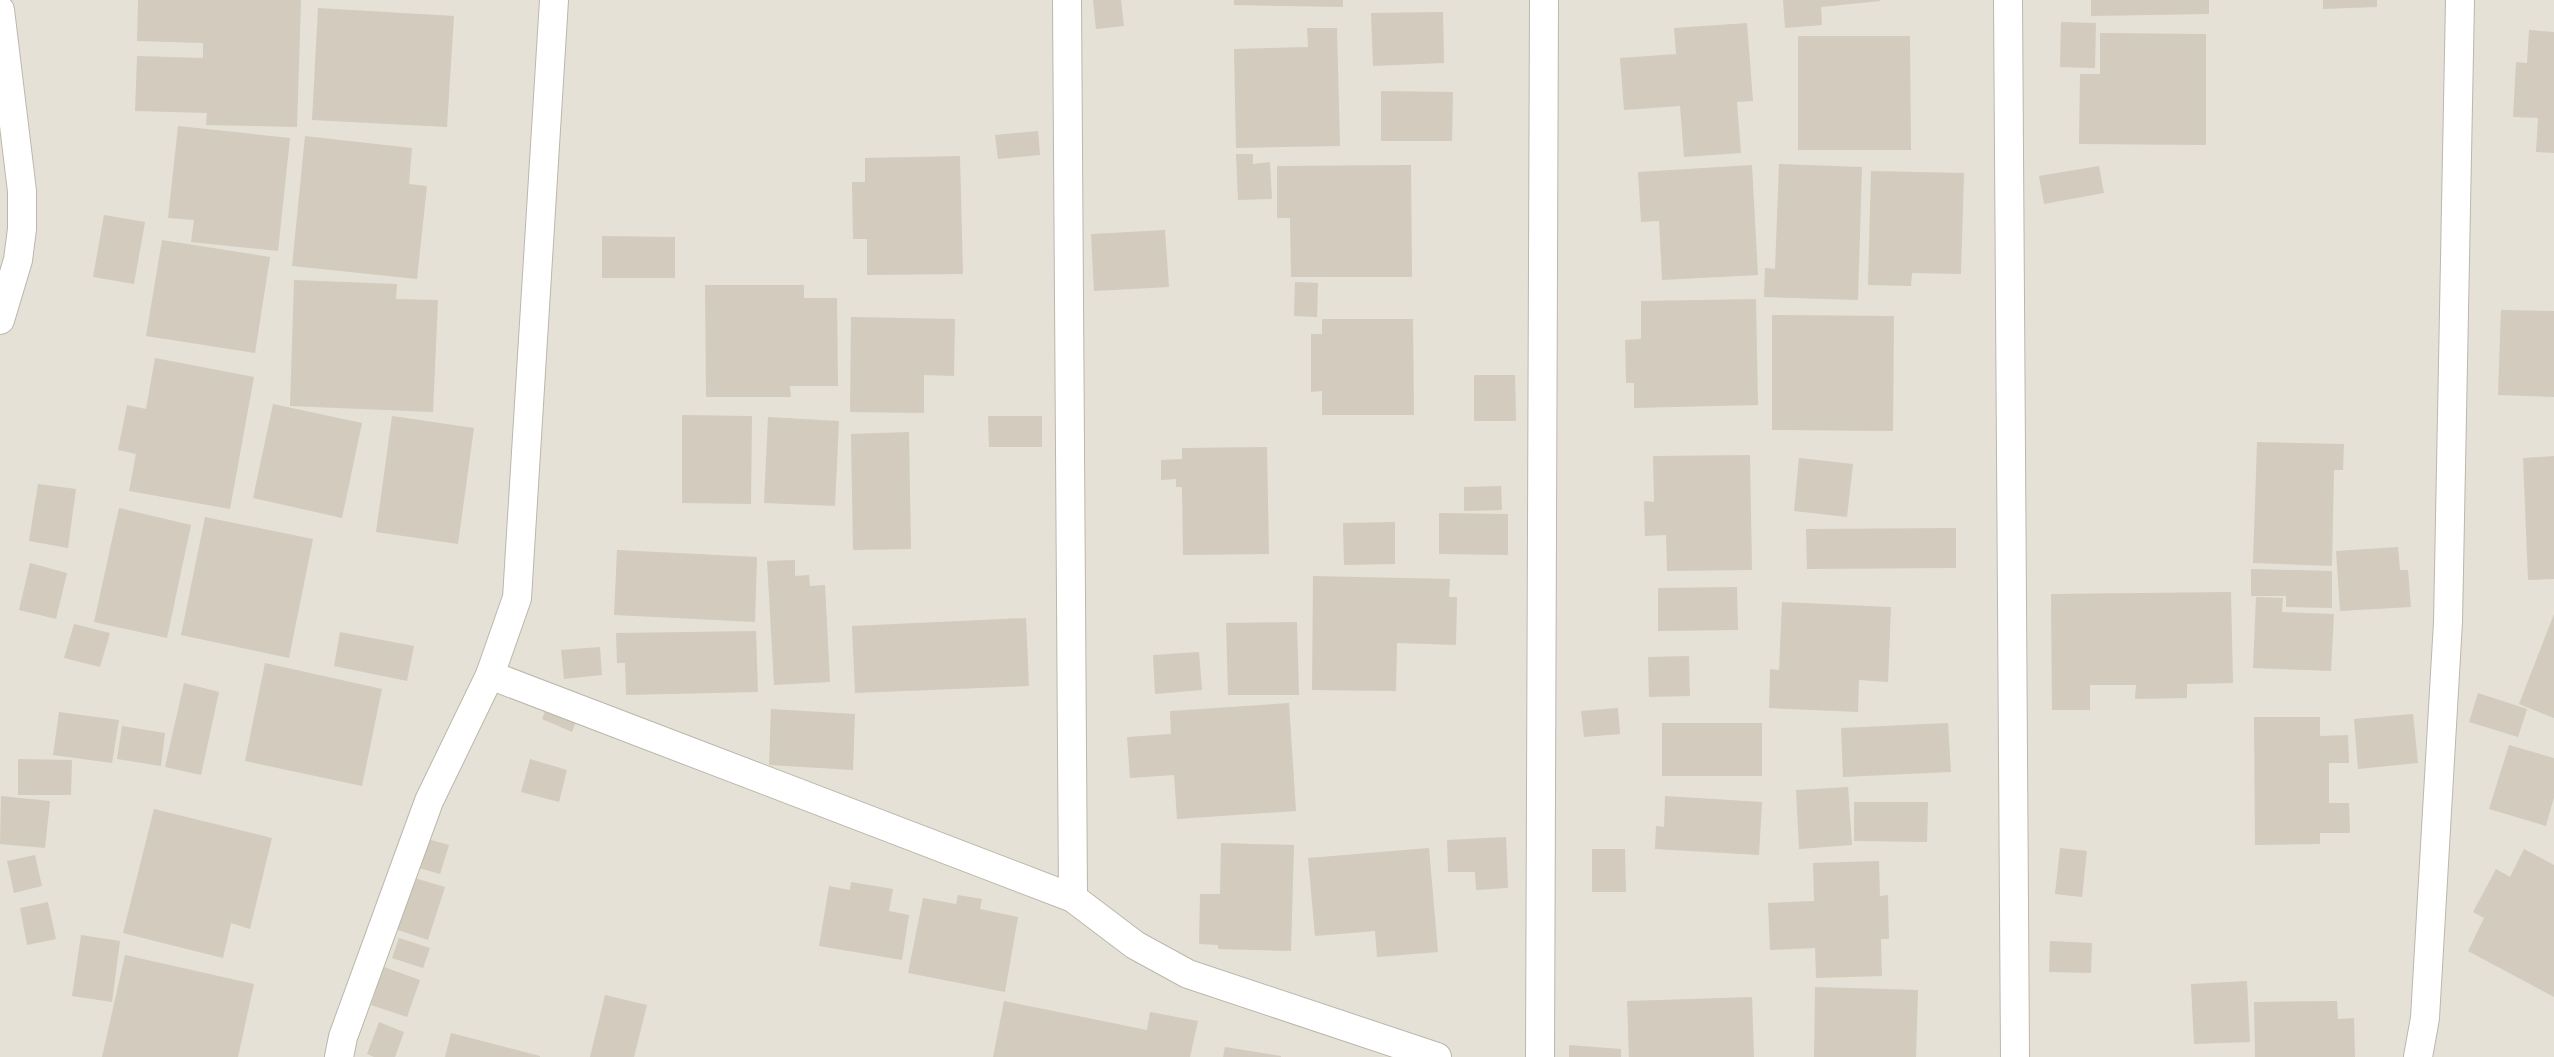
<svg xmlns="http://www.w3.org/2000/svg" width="2554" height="1057" viewBox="0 0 2554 1057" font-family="Roboto,sans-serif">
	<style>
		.residential { fill: #e5e1d6 }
		.building { fill: #d2cbbe }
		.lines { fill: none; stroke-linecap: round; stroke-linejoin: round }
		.minor-casing { stroke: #bcb7ab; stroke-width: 30 }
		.minor { stroke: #fff; stroke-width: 28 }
	</style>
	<rect width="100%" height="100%" fill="#f2efe8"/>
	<rect class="residential" x="0" y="0" width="2554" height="1057"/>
	<g class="building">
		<polygon points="138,0 301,0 297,127 206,125 207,113 135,111 137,56 203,58 203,43 137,41"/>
		<polygon points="1093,0 1121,0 1124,26 1096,29"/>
		<polygon points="1234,0 1343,0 1343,7 1234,5"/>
		<polygon points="1783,0 1880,0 1880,1 1821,7 1822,25 1785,28"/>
		<polygon points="2091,0 2209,0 2209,14 2091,16"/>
		<polygon points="2323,0 2377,0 2377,7 2323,9"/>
		<polygon points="318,8 454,16 447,127 312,120"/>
		<polygon points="1443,12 1444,63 1373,66 1371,13"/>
		<polygon points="2061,22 2096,23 2095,68 2060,67"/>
		<polygon points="1747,23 1753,101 1737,102 1741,153 1684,157 1680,106 1624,110 1620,58 1676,54 1674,28"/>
		<polygon points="1307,28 1337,28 1340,146 1236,148 1234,49 1308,47"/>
		<polygon points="2529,30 2554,32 2554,153 2536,152 2538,118 2513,117 2516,62 2527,63"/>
		<polygon points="2100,33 2206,34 2206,145 2079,144 2080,74 2100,74"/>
		<polygon points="1798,36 1910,36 1911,150 1798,150"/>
		<polygon points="1381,91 1453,92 1452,141 1381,141"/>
		<polygon points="178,126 290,138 278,251 191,242 194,220 168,218"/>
		<polygon points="1038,131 1040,155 998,159 995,135"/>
		<polygon points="305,136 412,148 409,184 427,186 417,279 292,266"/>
		<polygon points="1236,154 1253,154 1253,164 1270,162 1272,199 1238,200"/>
		<polygon points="960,156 963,274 867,275 867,239 853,239 852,182 865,182 865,158"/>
		<polygon points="1779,164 1862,167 1858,300 1764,297 1765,268 1775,269"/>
		<polygon points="1411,165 1412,277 1291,277 1290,218 1277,218 1277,166"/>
		<polygon points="1752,165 1758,275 1662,280 1659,221 1641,222 1638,172"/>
		<polygon points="2099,166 2104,193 2044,204 2039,176"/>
		<polygon points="1871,171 1964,173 1961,274 1912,273 1911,286 1868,285"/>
		<polygon points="104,215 145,222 134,284 93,277"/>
		<polygon points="1165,230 1169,287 1094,291 1091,234"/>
		<polygon points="602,236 675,237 675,278 602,278"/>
		<polygon points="162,240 270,257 255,353 146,336"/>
		<polygon points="294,280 397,284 396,299 438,300 433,412 290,406"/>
		<polygon points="1295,282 1318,283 1317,317 1294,316"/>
		<polygon points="705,285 804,285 804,298 837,298 838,386 790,386 791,397 706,397"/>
		<polygon points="1756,299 1758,405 1634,408 1634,383 1626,383 1625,340 1641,339 1641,301"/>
		<polygon points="2501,310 2554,311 2554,397 2498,395"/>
		<polygon points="1772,315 1894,316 1893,431 1772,430"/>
		<polygon points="851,317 955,319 954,376 924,375 924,413 850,412"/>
		<polygon points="1322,319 1413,319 1414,415 1322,415 1322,391 1311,392 1311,334 1322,334"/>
		<polygon points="155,358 254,377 230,509 129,491 136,454 118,450 127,405 146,409"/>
		<polygon points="1474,375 1515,375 1516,421 1474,421"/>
		<polygon points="273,404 362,423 342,518 253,498"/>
		<polygon points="682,415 752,416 751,504 682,503"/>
		<polygon points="392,416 474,428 458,544 376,532"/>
		<polygon points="988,416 1042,416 1042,447 989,447"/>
		<polygon points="768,417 839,421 835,506 764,503"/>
		<polygon points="909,432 911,549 853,550 851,434"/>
		<polygon points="2257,442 2344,444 2343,470 2334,470 2332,566 2253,563"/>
		<polygon points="1267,447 1269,554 1183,555 1182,487 1176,487 1176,479 1161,480 1161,460 1182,459 1182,448"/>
		<polygon points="1750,455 1752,570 1667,571 1666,535 1645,536 1644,501 1654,502 1653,456"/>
		<polygon points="2554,456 2554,579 2528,580 2523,458"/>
		<polygon points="1799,458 1853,464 1847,517 1794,511"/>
		<polygon points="38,484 76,489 68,548 29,541"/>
		<polygon points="1501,486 1502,510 1464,511 1464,487"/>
		<polygon points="119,508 191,525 167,638 94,622"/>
		<polygon points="1439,513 1508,514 1508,555 1439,554"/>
		<polygon points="205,517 313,539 289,658 181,635"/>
		<polygon points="1395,522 1395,564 1344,565 1343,523"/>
		<polygon points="1956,528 1956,568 1807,569 1806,529"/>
		<polygon points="2398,547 2400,570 2408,570 2411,607 2340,611 2336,551"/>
		<polygon points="617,550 757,557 755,622 614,615"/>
		<polygon points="795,560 795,576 809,575 810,586 825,585 830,682 774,685 767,561"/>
		<polygon points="30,563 67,573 56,619 19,610"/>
		<polygon points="2251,569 2332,571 2332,608 2286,607 2286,596 2251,596"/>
		<polygon points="1313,576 1450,579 1449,597 1457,597 1456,645 1397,643 1396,691 1312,690"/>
		<polygon points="1737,587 1738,630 1658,631 1658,588"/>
		<polygon points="2231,592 2233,683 2187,684 2187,698 2135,699 2136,685 2090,685 2090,710 2052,710 2051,594"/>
		<polygon points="2256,597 2283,598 2282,612 2334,614 2331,671 2253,668"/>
		<polygon points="1782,602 1891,607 1888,682 1859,680 1858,712 1769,708 1770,669 1779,670"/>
		<polygon points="2554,614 2554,718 2519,704"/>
		<polygon points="1026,618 1029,686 855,693 852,626"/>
		<polygon points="1297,622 1299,695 1228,695 1226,623"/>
		<polygon points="74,624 110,633 100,667 64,658"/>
		<polygon points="756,631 758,692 626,695 625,663 617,663 616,633"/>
		<polygon points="340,632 414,646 407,681 334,666"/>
		<polygon points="600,647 602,675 564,679 561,650"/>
		<polygon points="1199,652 1202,690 1155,694 1153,655"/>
		<polygon points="1689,656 1690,696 1649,697 1648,657"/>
		<polygon points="265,663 382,689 362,786 245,761"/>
		<polygon points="184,683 219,692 201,775 165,767"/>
		<polygon points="2478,693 2527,709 2518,737 2469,722"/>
		<polygon points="549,701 579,714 572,732 542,719"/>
		<polygon points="1289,703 1296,811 1177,819 1174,775 1130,778 1127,737 1171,734 1170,711"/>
		<polygon points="1618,708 1620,734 1584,737 1581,711"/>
		<polygon points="771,709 855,714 853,770 769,765"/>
		<polygon points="59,712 119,720 112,763 53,755"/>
		<polygon points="2413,714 2418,763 2358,769 2354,719"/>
		<polygon points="2254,717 2320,717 2320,736 2348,735 2349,763 2329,763 2329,803 2349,803 2350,833 2320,833 2320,844 2255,845"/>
		<rect x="1662" y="723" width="100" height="53"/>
		<polygon points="1948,723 1951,772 1843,777 1841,728"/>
		<polygon points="122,726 165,733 161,766 117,759"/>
		<polygon points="2509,745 2554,758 2554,797 2546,826 2489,809"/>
		<polygon points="18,759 72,760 71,795 18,795"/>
		<polygon points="530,759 567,770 559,802 521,792"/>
		<polygon points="1848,787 1852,845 1799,849 1796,790"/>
		<polygon points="1,796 50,801 45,848 0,844"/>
		<polygon points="1665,796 1762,802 1759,855 1655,849 1656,826 1664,827"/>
		<polygon points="1854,802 1928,802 1927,842 1854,841"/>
		<polygon points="154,809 272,838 250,929 231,923 223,958 123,933"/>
		<polygon points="1506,837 1508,888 1476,890 1475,872 1448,872 1447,840"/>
		<polygon points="428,839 449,845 440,874 419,868"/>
		<polygon points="1221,843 1294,845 1291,951 1218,949 1218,945 1199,944 1200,894 1220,894"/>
		<polygon points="1429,848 1438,952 1377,957 1375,931 1315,936 1308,858"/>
		<polygon points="2060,848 2087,851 2082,897 2055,894"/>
		<polygon points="1592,849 1625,849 1626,892 1592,892"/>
		<polygon points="2524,849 2554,865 2554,997 2468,951 2484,918 2473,912 2496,869 2510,877"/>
		<polygon points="35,855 42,886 14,893 7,861"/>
		<polygon points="1879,861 1880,896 1888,895 1889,939 1881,939 1882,976 1816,978 1815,948 1770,950 1768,903 1814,901 1813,863"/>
		<polygon points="411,877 445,887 428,940 395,929"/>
		<polygon points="851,882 893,889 889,911 909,915 902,960 819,946 829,886 850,890"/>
		<polygon points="958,895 982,899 980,909 1018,917 1005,992 908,973 923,898 956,904"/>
		<polygon points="48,902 56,939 27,945 20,908"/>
		<polygon points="81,935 120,941 112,1002 72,996"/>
		<polygon points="399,938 430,948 423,968 392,958"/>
		<polygon points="2050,941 2092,943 2091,973 2049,972"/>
		<polygon points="125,955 254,984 238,1057 102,1057"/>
		<polygon points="384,967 420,980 407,1017 371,1005"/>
		<polygon points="2247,981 2250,1042 2194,1044 2191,984"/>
		<polygon points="1815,987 1918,990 1916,1057 1814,1057"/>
		<polygon points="605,995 647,1005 634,1057 590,1057"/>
		<polygon points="1752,997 1754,1057 1629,1057 1627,1001"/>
		<polygon points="1004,1001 1147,1030 1150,1012 1198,1021 1190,1057 993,1057"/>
		<polygon points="2337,1001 2338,1019 2354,1018 2355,1057 2255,1057 2254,1002"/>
		<polygon points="379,1022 404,1032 395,1057 374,1057 367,1054"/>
		<polygon points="451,1033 540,1056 540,1057 445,1057"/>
		<polygon points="1569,1045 1621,1049 1621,1057 1569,1057"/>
		<polygon points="1225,1047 1281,1056 1281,1057 1223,1057"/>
	</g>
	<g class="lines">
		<defs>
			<g id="minor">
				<polyline points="1067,0 1073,898"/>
				<polyline points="2008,0 2015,1057"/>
				<polyline points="0,10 22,191 22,229 18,260 0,320"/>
				<polyline points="490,675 1073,898 1135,945 1188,974 1437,1057"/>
				<polyline points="339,1057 343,1037 429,801 490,675 517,598 554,0"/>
				<polyline points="1540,1057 1544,0"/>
				<polyline points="2418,1057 2425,1018 2448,622 2460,0"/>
			</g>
		</defs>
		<use href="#minor" class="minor-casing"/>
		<use href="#minor" class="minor"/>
	</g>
</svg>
